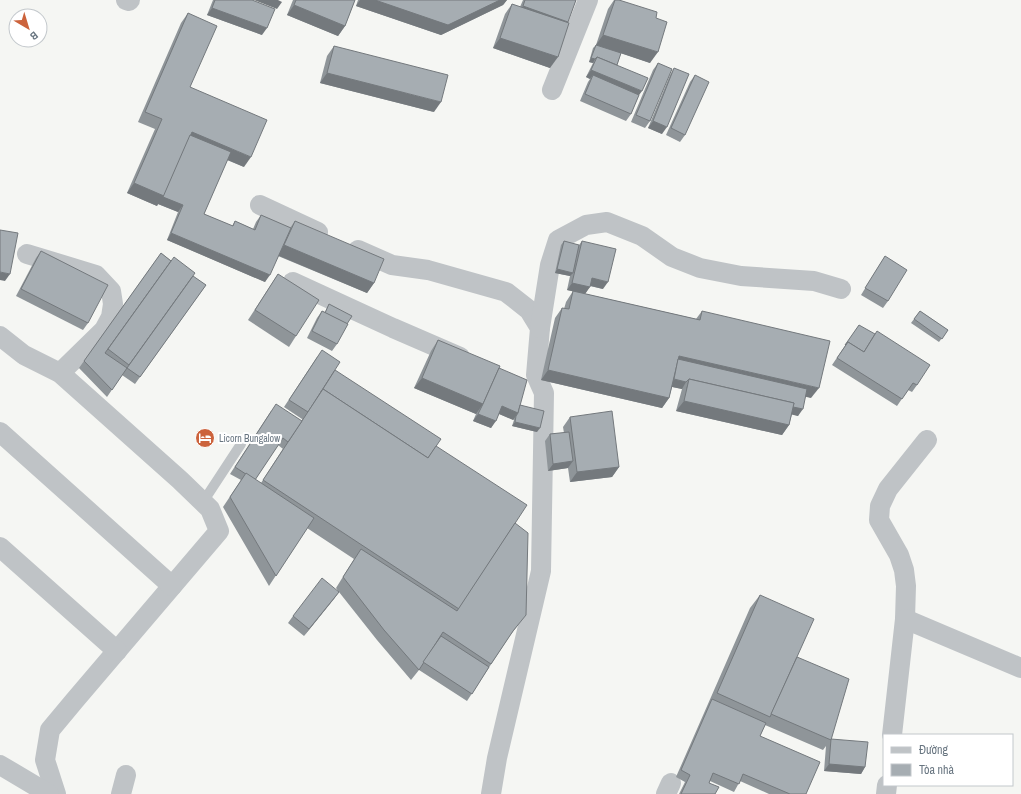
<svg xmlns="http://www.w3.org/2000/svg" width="1021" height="794" viewBox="0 0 1021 794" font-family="'Archivo Narrow',sans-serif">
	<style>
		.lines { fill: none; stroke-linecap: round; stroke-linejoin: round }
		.lane { stroke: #bfc3c6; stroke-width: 10 }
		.street { stroke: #bfc3c6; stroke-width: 20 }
		.wall { fill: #8f9599; fill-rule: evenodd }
		.shaded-wall { fill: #74797d }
		.building { fill: #a6adb2; stroke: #74797d }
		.labels { text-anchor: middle; stroke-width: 4; stroke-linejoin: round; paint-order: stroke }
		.poi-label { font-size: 10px; fill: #687580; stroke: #fff; text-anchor: start }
	</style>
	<rect width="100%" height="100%" fill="#f5f6f3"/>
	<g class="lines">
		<polyline class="lane" points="203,502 241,444"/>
		<g class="street">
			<polyline points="126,0 129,1 130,0"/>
			<polyline points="552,90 588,0"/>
			<polyline points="260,205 318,232"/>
			<polyline points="358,250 392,265 428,270 506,292 529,310 540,328 536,375 544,393 541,571 497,758 491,794"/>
			<polyline points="27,254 96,275 111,291 113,304 111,317 104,330 60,373"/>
			<polyline points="293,282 393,328 460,357"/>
			<polyline points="540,328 550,265 558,240 586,225 607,222 642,236 672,257 700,268 741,276 814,281 841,289"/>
			<polyline points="0,336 24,355 60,373 180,480 210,509 219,531 75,700 50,730 45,760 56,794"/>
			<polyline points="0,432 172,586"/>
			<polyline points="0,547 117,651"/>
			<polyline points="905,619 906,586 904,570 899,555 879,520 880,506 888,489 927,440"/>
			<polyline points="892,735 905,619 1021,668"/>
			<polyline points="0,765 49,794"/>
			<polyline points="121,794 126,775"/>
			<polyline points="666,794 671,783"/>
			<polyline points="886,794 887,785"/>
		</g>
	</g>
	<g class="wall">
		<polygon points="213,0 252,0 262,35 207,15"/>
		<polygon points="293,0 355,0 345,26 338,36 287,15"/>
		<polygon points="358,0 507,0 503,5 441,35 356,6"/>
		<polygon points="523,0 576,0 550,68 493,48 505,14 512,4 520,7"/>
		<polygon points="614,0 619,0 656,18 650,63 621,53 617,65 638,97 631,114 626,121 580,101 588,82 590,79 586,77 593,63 589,62 593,48 596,45 608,9"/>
		<polygon points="188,13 190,87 244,167 227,160 204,214 232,226 235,221 253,229 256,222 261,215 290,228 295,221 374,283 367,293 278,256 265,282 167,240 178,212 158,204 157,206 127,193 155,129 138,122 181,23"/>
		<polygon points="334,46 434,112 320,83 327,56"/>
		<polygon points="658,63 650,121 645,128 631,122 653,70"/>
		<polygon points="674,68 662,134 648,128 670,75"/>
		<polygon points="695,75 685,135 680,142 666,135 690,82"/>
		<polygon points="564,241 579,245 582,241 603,289 590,286 585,294 567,290 570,276 555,273 561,245"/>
		<polygon points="41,251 88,323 83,330 16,296 36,258"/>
		<polygon points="161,253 193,277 206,285 135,384 122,375 107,397 79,368"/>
		<polygon points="885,256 888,301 883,308 861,295"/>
		<polygon points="278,274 296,336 289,347 248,320"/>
		<polygon points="573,291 696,319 702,311 811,398 806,396 798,416 792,414 789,425 782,435 676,411 682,389 672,387 669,398 662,408 541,380 555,318 562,308 564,309 566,302"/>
		<polygon points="329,304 337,344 332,351 307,338 317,318 322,311 325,312"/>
		<polygon points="920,311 948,330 939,342 911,323"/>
		<polygon points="859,325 917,385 912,392 908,390 897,406 832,365"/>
		<polygon points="438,340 499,368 520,405 537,432 512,426 514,420 499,414 491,428 473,421 476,414 414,388 431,351"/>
		<path d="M317,357L334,372L434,449L515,523L518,625L509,637L467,701L419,670L411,680L377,640L339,592L304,636L288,623L293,616L338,591L336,588L354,559L307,528L269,586L223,507L241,480L230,474L271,411L302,421V419L284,407ZM278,445L283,449L284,447L261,483L255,480Z"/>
		<polygon points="570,417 619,467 612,477 570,482 568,468 548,471 545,441 550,434 564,433 563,427"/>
		<polygon points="760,595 797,657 831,740 865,767 861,774 824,771 826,746 823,750 765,725 760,736 806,794 769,794 740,781 734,792 710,781 709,783 715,794 679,794 685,782 676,777 750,608"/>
	</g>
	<g class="shaded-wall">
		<polygon points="254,0 278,0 282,2 277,9"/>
		<polygon points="360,0 507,0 503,5 441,35 356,6"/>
		<polygon points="294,5 345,26 338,36 287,15"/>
		<polygon points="523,6 568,22 518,13"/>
		<polygon points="212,8 267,28 262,35 207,15"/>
		<polygon points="603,35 658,52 650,63 596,45"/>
		<polygon points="500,38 558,57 550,68 493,48"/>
		<polygon points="591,58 595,59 593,63 589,62"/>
		<polygon points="591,70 642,91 637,98 593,75 590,79 586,77"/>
		<polygon points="327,73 441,102 434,112 320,83"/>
		<polygon points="653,121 667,127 662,134 648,128"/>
		<polygon points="192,132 251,157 244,167 186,142"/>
		<polygon points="134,183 164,196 183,205 178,212 158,204 157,206 127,193"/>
		<polygon points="171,233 270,275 265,282 167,240"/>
		<polygon points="284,245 374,283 367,293 277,255"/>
		<polygon points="557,269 573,273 570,276 555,273"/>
		<polygon points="0,272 10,274 5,281 0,280"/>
		<polygon points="592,278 608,282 603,289 587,285"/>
		<polygon points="572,283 590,287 585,294 567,290"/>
		<polygon points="679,356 819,388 811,398 675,367"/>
		<polygon points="548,370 669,398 662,408 541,380"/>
		<polygon points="422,378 483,404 476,414 414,388"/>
		<polygon points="672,379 686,382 682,389 668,386"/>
		<polygon points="688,382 803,409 798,416 686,390"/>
		<polygon points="684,401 789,425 782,435 676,411"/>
		<polygon points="502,406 518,413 513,420 497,413"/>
		<polygon points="478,414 496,421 491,428 473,421"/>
		<polygon points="515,422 540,428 537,432 512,426"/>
		<polygon points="573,461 568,468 548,471 553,464"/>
		<polygon points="619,467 612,477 570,482 577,472"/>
		<polygon points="339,592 334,599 304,636 309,629"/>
		<polygon points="829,764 865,767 861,774 824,771"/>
	</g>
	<g class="building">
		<polygon points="215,0 252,0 275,9 267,28 212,8"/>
		<polygon points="296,0 355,0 345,26 294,5"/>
		<polygon points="375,0 500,0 448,25"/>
		<polygon points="525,0 576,0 568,22 523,6"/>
		<polygon points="615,0 619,0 657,12 656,18 667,22 658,52 603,35"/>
		<polygon points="512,4 569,23 558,57 500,38"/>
		<polygon points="188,13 217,26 190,87 267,120 251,157 192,132 164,196 134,183 162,119 145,112"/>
		<polygon points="596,45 621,53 617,65 597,57 595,59 591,58"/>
		<polygon points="334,46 448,75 441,102 327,73"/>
		<polygon points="597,57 648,78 642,91 591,70"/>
		<polygon points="658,63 672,69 650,121 636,115"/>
		<polygon points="674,68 689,74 667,127 653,121"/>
		<polygon points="593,75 639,95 631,114 585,94"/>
		<polygon points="695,75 709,82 685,135 671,128"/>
		<polygon points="190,135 231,152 204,214 233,226 235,221 255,230 261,215 291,228 270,275 171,233 183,205 163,197"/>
		<polygon points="295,221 384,259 374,283 284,245"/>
		<polygon points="0,230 18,233 10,274 0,272"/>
		<polygon points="564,241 579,245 573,273 557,269"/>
		<polygon points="582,241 616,249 608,282 592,278 590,287 572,283"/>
		<polygon points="41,251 108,285 88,323 21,289"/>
		<polygon points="161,253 171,261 105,353 127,368 112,390 84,361"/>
		<polygon points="885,256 907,270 888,301 865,288"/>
		<polygon points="174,257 195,273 129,365 108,349"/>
		<polygon points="278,274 319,300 296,336 255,310"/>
		<polygon points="193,276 206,285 140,377 127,368"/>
		<polygon points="573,291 700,320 702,311 830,341 819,388 679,356 669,398 548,370 562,308 569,309"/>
		<polygon points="329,304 352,316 347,324 325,313"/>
		<polygon points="322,311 348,324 337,344 312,331"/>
		<polygon points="920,311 948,330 942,339 914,319"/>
		<polygon points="859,325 875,334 864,352 848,342 845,345"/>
		<polygon points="877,331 930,365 917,385 913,383 902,399 837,358 848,342 864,352"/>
		<polygon points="438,340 500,366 483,404 422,378"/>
		<polygon points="322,350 340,362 308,412 289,400"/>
		<polygon points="678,359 807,389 803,409 793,407 794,403 689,379 686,382 674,379"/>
		<polygon points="499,368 527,380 518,413 502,406 496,421 478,414 483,404"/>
		<polygon points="335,370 441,439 428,458 323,389 321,392"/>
		<polygon points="689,379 794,403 789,425 684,401"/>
		<polygon points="323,389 428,458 436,446 527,505 459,609 263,480"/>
		<polygon points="276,404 302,421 288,442 283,438 255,480 235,467"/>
		<polygon points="520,405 544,411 540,428 515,422 516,416 518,413"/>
		<polygon points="612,411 619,467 577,472 570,417"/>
		<polygon points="569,432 573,461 553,464 550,434"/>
		<polygon points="246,473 314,518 276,576 230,497"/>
		<polygon points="515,523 528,533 526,615 513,631 491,664 443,632 419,670 384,630 343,577 361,549 457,611"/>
		<polygon points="322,578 339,592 309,629 293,616"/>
		<polygon points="760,595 814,619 770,717 717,693"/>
		<polygon points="441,636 489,667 472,694 423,662"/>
		<polygon points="797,657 849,679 831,740 771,714"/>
		<polygon points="712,699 766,723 760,736 820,762 806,794 790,794 743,774 739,784 713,773 709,783 719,787 715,794 681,794 690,775 681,770"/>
		<polygon points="831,739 868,742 865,767 829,764"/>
	</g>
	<defs>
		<symbol id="hotel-disc" viewBox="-11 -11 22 22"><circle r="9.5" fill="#cc633c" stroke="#fff"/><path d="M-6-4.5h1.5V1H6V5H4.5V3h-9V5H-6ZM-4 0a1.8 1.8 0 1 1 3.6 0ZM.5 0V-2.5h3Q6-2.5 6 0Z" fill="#fff"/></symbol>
	</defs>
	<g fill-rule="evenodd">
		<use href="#hotel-disc" x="194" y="427" width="22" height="22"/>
	</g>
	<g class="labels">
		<g class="poi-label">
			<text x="219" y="442">Licorn Bungalow</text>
		</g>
	</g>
	<rect x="883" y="734" width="130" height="52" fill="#ffffff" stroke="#c3c8cc"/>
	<rect x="891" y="747" width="20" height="6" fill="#bfc3c6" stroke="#c3c8cc"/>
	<text x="919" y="754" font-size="12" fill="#687580">Đường</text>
	<rect x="891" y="764" width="20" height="12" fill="#a6adb2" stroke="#c3c8cc"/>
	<text x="919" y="774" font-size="12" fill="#687580">Tòa nhà</text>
	<g transform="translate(28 28) rotate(142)"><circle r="19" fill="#ffffff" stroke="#c3c8cc"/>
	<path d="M0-3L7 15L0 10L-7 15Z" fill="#cc633c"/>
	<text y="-6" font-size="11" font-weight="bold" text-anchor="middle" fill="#687580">B</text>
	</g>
</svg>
